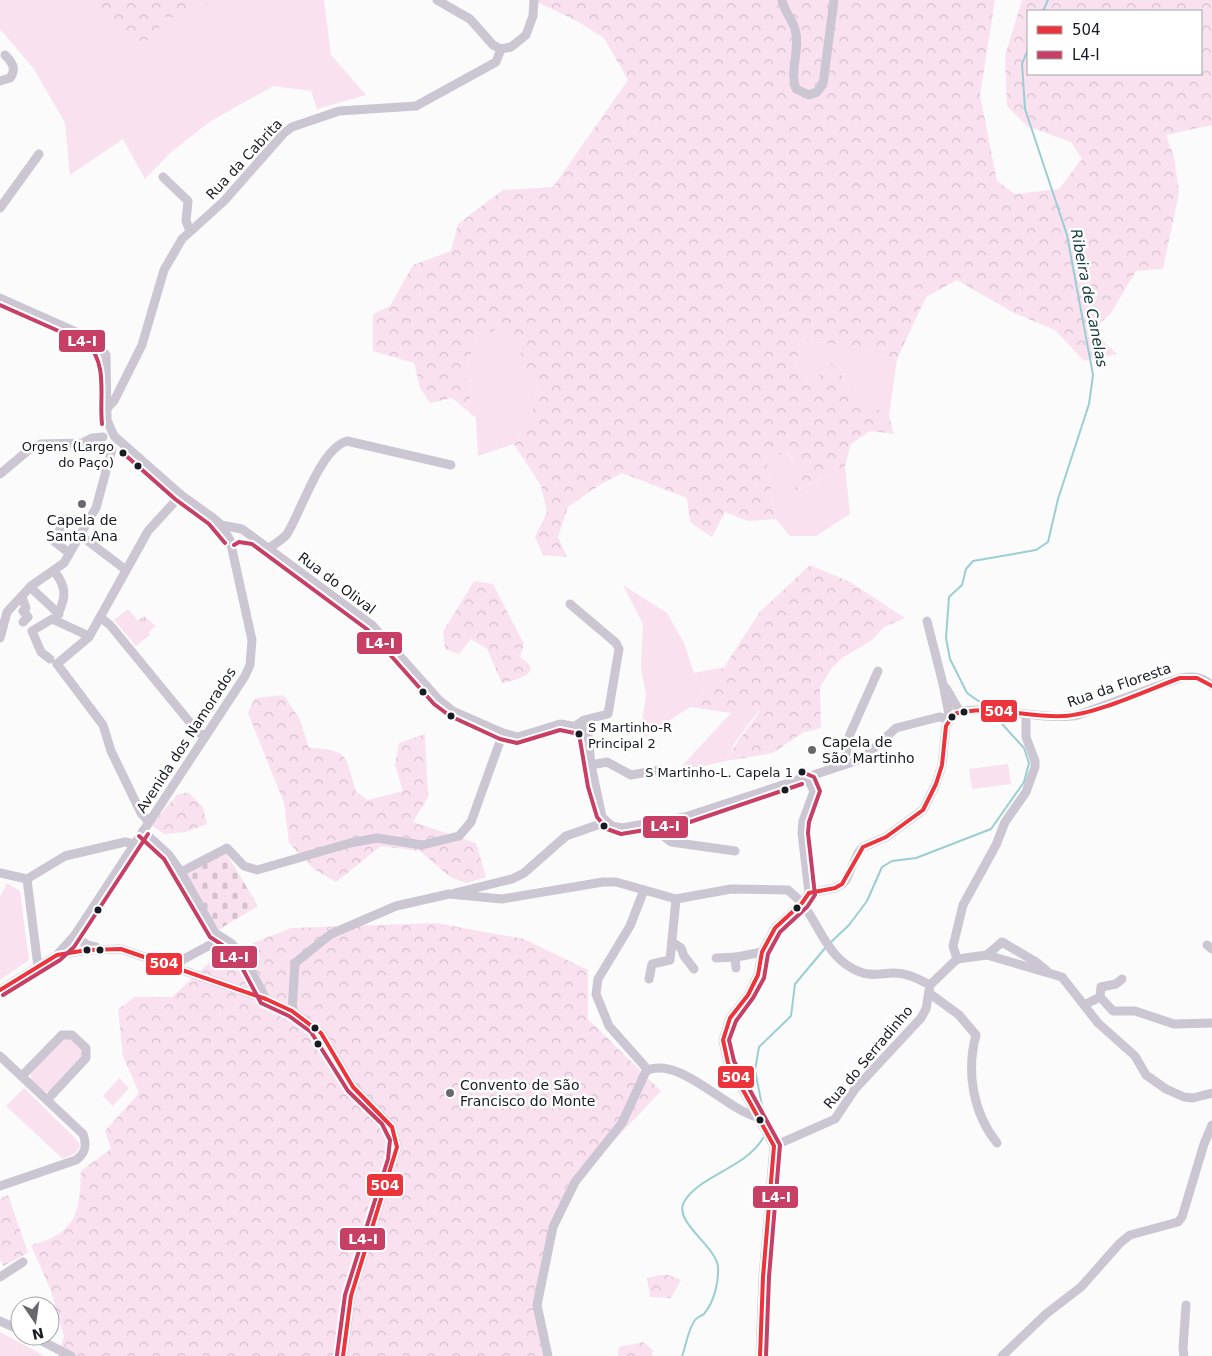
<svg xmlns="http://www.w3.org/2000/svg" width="1212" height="1356" viewBox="0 0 1212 1356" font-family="'DejaVu Sans',sans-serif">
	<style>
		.grass { fill: #f9e1f0 }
		.forest { fill: url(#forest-crowns); fill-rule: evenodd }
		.cemetery { fill: url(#cemetery-stones) }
		.park { fill: url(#park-tufts) }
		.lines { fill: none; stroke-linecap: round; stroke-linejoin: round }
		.stream { stroke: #9aced2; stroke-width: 2 }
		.minor { stroke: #ccc6d2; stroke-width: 9 }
		.bus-1-casing { stroke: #fff; stroke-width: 8 }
		.bus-2-casing { stroke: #fff; stroke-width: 8 }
		.bus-1 { stroke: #ec343c; stroke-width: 4 }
		.bus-2 { stroke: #c83f66; stroke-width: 4 }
		.bus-dot { fill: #191b24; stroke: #fff; stroke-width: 2 }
		.poi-dot { fill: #68696f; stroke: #fff; stroke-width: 2 }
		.labels { text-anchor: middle; stroke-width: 5; stroke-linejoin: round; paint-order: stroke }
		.bus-label { font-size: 13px; fill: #191b24; stroke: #fff; text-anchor: end }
		.street-label { font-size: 14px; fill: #191b24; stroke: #fff }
		.poi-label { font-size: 14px; fill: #191b24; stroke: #fff; text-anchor: start }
		.water-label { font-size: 15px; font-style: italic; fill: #13383b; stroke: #fff }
		.line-badge { stroke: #fff; stroke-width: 2 }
		.badge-label { font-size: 14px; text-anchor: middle; font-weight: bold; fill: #fff }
	</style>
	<defs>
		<pattern id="forest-crowns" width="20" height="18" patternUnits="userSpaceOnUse" patternTransform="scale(1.25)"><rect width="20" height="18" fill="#f9e1f0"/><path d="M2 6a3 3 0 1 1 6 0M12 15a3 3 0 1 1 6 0" fill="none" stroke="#d5c0ce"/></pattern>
		<pattern id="cemetery-stones" width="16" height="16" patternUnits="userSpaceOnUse" patternTransform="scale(1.25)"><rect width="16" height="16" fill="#f9e1f0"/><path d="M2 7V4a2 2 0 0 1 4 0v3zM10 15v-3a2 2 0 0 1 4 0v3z" fill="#d5c0ce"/></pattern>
		<pattern id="park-tufts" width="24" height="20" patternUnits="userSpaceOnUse" patternTransform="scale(1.25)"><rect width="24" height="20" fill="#f9e1f0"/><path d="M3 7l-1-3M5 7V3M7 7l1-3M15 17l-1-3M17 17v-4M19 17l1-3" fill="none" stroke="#d5c0ce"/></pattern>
	</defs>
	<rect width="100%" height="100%" fill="#fbfbfb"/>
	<g class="grass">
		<polygon points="0,0 324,0 331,55 366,95 317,109 311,91 273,86 211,121 171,152 145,179 123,139 70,175 65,123 34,69 0,29"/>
		<polygon points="497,329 521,348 520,361 538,383 532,414 514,444 478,456 476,418 468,411 472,381 462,377 477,339"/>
		<polygon points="800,340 851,346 897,359 889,416 858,397 832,363 810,385 796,368"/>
		<polygon points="786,452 799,469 795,492 845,466 850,514 816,536 790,536 776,519 766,458"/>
		<polygon points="623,585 667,613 684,643 694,673 724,667 690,707 645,737 641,727 646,695 641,667 643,624"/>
		<polygon points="128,609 150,635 136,646 114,620"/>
		<polygon points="760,709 734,744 726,761 699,767 681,767 731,713"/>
		<polygon points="1008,764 1011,784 972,789 969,769"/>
		<polygon points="7,883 20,891 29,960 0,980 0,897"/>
		<polygon points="67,1036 83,1049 84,1056 49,1092 43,1092 31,1080 31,1074"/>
		<polygon points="119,1078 129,1088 113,1106 103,1096"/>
		<polygon points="24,1088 76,1139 80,1146 76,1153 63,1159 6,1106"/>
		<polygon points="0,1332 45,1356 0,1356"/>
	</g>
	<g class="forest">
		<polygon points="86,0 220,0 203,4 187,18 164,17 157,33 143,43 89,5"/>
		<path d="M533,0H995L980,95L997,181L1015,194L1059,189L1082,159L1071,142L1027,126L1007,106L1005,56L1022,0H1212V125L1166,135L1174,157L1179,193L1163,269L1136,271L1111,313L1092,331L1117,354L1084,361L1055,330L1014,313L957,280L926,297L897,359L851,346L800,340L796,368L810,385L832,363L858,397L889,416L894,434L870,431L851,444L845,466L794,492L799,469L787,452L766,458L776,519L748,521L725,512L712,537L690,522L687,498L622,473L598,486L568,507L558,537L567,557L543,555L535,537L547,512L541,486L514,444L532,414L538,383L520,361L521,348L497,329L477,339L462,377L472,381L468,411L452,398L430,403L420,388L414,363L373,351V314L390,306L413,265L451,251L458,224L503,190L553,187L628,80L604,38L577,21ZM1028,11H1201V74H1028Z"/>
		<path d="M810,565L850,582L905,618L884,627L871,641L842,658L831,669L820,688L821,728L802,733L773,753L726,761C735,742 750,728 760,710L731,713L690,707L724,667L760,612Z"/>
		<polygon points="474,581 493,584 524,644 520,657 529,664 531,670 527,675 515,680 502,683 487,649 471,639 459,654 445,649 443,632"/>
		<path d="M284,695L300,720L309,748C350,750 345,755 356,792L368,800L403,791L395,765L399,743L425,734L428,797L413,822L476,843L486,877L466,883L450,877L420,851L381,846L336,882L314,869L289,843L284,803L248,713L255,698Z"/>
		<polygon points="188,792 203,807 207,824 186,832 164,834 151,825 177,795"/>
		<path d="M436,923L524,939L588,970V1019L661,1091L575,1182L545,1259L537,1305L545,1356H58L64,1336L51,1291L31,1245C76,1234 80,1213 81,1171L111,1149L105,1131L139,1093L123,1056L118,1009L135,997H172L213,959L291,928Z"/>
		<polygon points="8,1195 28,1253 3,1266 0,1259 0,1199"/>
		<polygon points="659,1275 668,1275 681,1280 671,1298 650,1297 647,1278"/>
		<polygon points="643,1342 653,1350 652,1356 618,1356 619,1347"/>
	</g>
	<polygon class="cemetery" points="225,851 258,906 218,930 185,876"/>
	<polygon class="park" points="144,616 156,626 148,633 138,621"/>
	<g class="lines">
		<g class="stream">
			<polyline points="1043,11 1048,0"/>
			<polyline points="987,707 967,693 950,659 946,638 949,597 962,585 966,569 973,561 1036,550 1048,542 1058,499 1089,404 1093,375 1067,235 1025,109 1022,64 1028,49"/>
			<polyline points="829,944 849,925 867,901 882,867 892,861 916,858 991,829 1024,782 1029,763 1024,748 993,714"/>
			<polyline points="765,1121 755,1070 759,1047 791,1016 795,984 826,947"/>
			<path d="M682,1356C686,1346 688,1329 695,1320C697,1317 702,1316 704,1314C714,1302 719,1282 718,1267C716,1246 673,1222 684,1202C698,1176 746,1168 763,1138"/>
		</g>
		<g class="minor">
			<polyline points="437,0 470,19 493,45 501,49 511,47 526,35 533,16 534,0"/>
			<path d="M782,0C784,11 792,19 795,29C801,49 789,70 796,89L809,95L817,92L823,84L834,0"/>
			<path d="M0,81L10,78C17,69 12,62 5,55"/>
			<polyline points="163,177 188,201 186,221 190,231"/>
			<polyline points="0,208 39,154"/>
			<polyline points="0,298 92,339 106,355 107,420 114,436 181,495 213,518 221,525 230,540 252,640 250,665 245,676 75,935 57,955 0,990"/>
			<polyline points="106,409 114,401 142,345 164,270 182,239 224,201 284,133 292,127 339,111 416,106 496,62 501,49"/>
			<polyline points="0,474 31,448 41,444 82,443 92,438 103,437"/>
			<polyline points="88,521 96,508 112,449"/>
			<polyline points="221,525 242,529 372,625 439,700 453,711 503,733 518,737 560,724 584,728 588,735 591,765 602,817 612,826 622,828 685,817 862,759 896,728 939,717 950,719 943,684 927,621"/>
			<polyline points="80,535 126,570"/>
			<path d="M269,548C275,544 282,540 287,534C302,510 320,449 347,441L451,465"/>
			<path d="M54,571C69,589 65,601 55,620"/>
			<polyline points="30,587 59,614"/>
			<polyline points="22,597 26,608 23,611 28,617 23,622"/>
			<polyline points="570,604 616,643 619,649 608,714 584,720 577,725"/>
			<polyline points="100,617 110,625 197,731 205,737"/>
			<polyline points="0,638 7,612 31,586 64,563 88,521 64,519 55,542 69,553"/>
			<polyline points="50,659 41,652 32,631 52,619 89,636"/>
			<polyline points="946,688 960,712"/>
			<polyline points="844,764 850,734 878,671"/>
			<polyline points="591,765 607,762 631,775 659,770"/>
			<polyline points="149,822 141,813 111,751 103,725 57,664 89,637 148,531 181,495"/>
			<polyline points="652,823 656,830 671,842 735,851"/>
			<polyline points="143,831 169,855 181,872 215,933 231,943 244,958 266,999"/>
			<polyline points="181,872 227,848 244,866 257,870 350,843 377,838 422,845 459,836 471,822 503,733"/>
			<polyline points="0,873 27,879"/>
			<polyline points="27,879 65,856 125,842 135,844"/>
			<polyline points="27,879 38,967"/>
			<polyline points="644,890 630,926 598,979 596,994 609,1026 648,1070"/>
			<polyline points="455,893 512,879 524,873 566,836 606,822"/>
			<path d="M809,893L835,888L842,884L846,880L858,853L863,847L886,837L923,810L936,784L942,765L946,726L954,714C981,702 1043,722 1078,715L1180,678C1193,676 1202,676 1212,686"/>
			<polyline points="75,935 87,945 96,947"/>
			<polyline points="672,942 681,948 684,956 694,969"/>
			<polyline points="1207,945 1212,949"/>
			<polyline points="57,955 87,950 121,949 266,999 292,1011 321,1033 353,1087 392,1127 397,1147 351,1296 343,1356"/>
			<polyline points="987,955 1002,942 1036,962 1047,971"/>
			<polyline points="735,957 736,968"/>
			<polyline points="716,958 737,957 762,952"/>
			<polyline points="957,959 987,955 1062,977 1098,1023 1135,1056 1146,1075 1166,1089 1184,1097 1193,1098 1212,1093"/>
			<polyline points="957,959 953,946 963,905 996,845 1005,822 1026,792 1035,767 1035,761 1026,737 1026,715"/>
			<polyline points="177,968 182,960 223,938"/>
			<polyline points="649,979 652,964 670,960 676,899"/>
			<path d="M929,993L959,1015L976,1035C966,1072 973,1113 997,1143"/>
			<polyline points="1100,997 1101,987 1116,984 1122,979"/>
			<polyline points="1086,1004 1100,997 1113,1011 1135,1011 1174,1024 1212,1023"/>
			<path d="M292,1011L295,963L331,934L396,906L449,894L502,899L603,882H616L676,899L731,889L788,890C792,894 798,898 802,903C821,928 828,960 860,972C872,977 882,973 894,973C908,973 918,979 930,985"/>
			<path d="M0,1056L83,1134C87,1145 86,1153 76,1160L0,1186"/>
			<polyline points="22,1076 62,1035 72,1035 86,1048 86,1058 47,1100"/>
			<polyline points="774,1146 835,1119 855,1089 921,1018 926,1009 930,985 957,959"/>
			<polyline points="0,1277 23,1262"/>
			<polyline points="0,1321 20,1330"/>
			<polyline points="32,1336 71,1356"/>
			<path d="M548,1356L537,1305L553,1227L575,1182L622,1123L646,1071C679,1055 725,1109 757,1117"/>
			<polyline points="760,1356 763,1277 774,1146 728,1063 723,1040 730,1018 748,995 758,975 762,952 775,928 802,903 809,893 802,833 803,821 814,791 809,781 800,778"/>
			<polyline points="1002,1356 1046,1314 1081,1287 1120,1243 1130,1235 1178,1222 1182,1217 1204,1144 1212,1125"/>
			<polyline points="1184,1356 1183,1348 1186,1305"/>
		</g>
		<defs>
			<g id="bus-1">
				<path d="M809,893L835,888L842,884L863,847L886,837L923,810L936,784L942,765L946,726L954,714C990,704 1027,718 1064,716C1094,715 1150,689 1180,678H1197L1212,686"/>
				<polyline points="0,990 57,955 87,950 121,949 266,999 292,1011 321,1033 353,1087 392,1127 397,1147 351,1296 343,1356"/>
				<polyline points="760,1356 763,1277 774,1146 728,1063 723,1040 730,1018 748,995 758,975 762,952 775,928 802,903 809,893"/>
			</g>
			<g id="bus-2">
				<path d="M0,305L88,344C108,366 99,396 102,424"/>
				<polyline points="123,453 175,499 209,524 225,543"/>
				<polyline points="234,545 239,542 252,544 368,630 434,704 450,716 500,739 517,743 560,730 579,734 588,787 597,817 607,829 621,834 687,823 802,784"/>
				<polyline points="139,836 164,859 210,937 227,948 239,962 261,1003 289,1016 311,1032 348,1091 382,1124 390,1140 388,1159 345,1295 337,1355"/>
				<polyline points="3,995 60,960 74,947 148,834"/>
				<polyline points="766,1356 769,1277 780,1145 734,1061 729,1040 736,1021 753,998 764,978 768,954 780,932 807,907 815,895 808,833 809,822 820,791 814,777 802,772"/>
			</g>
		</defs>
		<use href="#bus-1" class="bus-1-casing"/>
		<use href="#bus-2" class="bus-2-casing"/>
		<use href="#bus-1" class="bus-1"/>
		<use href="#bus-2" class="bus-2"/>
	</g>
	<g class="bus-dot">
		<circle cx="123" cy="453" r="4.5"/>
		<circle cx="138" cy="466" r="4.5"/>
		<circle cx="423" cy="692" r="4.5"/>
		<circle cx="964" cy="712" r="4.5"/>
		<circle cx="451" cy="716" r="4.5"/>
		<circle cx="952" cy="717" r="4.5"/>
		<circle cx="579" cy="734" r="4.5"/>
		<circle cx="802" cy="772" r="4.5"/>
		<circle cx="785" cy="790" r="4.5"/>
		<circle cx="604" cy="826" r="4.5"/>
		<circle cx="797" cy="908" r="4.5"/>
		<circle cx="98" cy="910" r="4.5"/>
		<circle cx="87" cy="950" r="4.5"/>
		<circle cx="100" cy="950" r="4.5"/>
		<circle cx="315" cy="1028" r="4.5"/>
		<circle cx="318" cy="1044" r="4.5"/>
		<circle cx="760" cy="1120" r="4.5"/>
	</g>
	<g class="poi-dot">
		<circle cx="82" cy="504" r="5"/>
		<circle cx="812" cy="750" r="5"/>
		<circle cx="450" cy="1093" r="5"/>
	</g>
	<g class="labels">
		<g class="bus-label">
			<text x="114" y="451">Orgens (Largo<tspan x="114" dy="16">do Paço)</tspan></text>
			<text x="588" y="732" text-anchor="start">S Martinho-R<tspan x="588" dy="16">Principal 2</tspan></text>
			<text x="793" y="777">S Martinho-L. Capela 1</text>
		</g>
		<g class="street-label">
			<text transform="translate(244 159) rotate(-47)" y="5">Rua da Cabrita</text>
			<text transform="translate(337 583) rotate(37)" y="5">Rua do Olival</text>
			<text transform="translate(1119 685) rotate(-19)" y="5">Rua da Floresta</text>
			<text transform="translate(186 740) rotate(-57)" y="5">Avenida dos Namorados</text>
			<text transform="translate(868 1057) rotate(-50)" y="5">Rua do Serradinho</text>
		</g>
		<g class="poi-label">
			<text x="82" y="525" text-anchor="middle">Capela de<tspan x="82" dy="16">Santa Ana</tspan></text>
			<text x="822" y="747">Capela de<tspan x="822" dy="16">São Martinho</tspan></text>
			<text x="460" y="1090">Convento de São<tspan x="460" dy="16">Francisco do Monte</tspan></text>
		</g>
		<g class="water-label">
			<text transform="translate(1089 298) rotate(79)" y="5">Ribeira de Canelas</text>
		</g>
	</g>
	<g class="line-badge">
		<rect x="58" y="329" width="48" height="24" rx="5" fill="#c83f66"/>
		<rect x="356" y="631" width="47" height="24" rx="5" fill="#c83f66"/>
		<rect x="980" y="699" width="38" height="24" rx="5" fill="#ec343c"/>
		<rect x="642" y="815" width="47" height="24" rx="5" fill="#c83f66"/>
		<rect x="211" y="945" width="47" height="24" rx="5" fill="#c83f66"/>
		<rect x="145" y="952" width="38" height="24" rx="5" fill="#ec343c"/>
		<rect x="717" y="1065" width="38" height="24" rx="5" fill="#ec343c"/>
		<rect x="366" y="1173" width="38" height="24" rx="5" fill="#ec343c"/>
		<rect x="752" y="1185" width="47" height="24" rx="5" fill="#c83f66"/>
		<rect x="339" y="1227" width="47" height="24" rx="5" fill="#c83f66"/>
	</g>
	<g class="badge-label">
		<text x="82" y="346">L4-I</text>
		<text x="380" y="648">L4-I</text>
		<text x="999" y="716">504</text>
		<text x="665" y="831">L4-I</text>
		<text x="234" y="962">L4-I</text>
		<text x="164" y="968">504</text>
		<text x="736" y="1082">504</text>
		<text x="385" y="1190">504</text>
		<text x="776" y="1202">L4-I</text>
		<text x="363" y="1244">L4-I</text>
	</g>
	<rect x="1027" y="10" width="175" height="65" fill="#ffffff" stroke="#a3a4a7"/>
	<rect x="1037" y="26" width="25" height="8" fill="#ec343c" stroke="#a3a4a7"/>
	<text x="1072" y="35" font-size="15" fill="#191b24">504</text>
	<rect x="1037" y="51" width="25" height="8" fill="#c83f66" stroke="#a3a4a7"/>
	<text x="1072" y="60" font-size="15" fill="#191b24">L4-I</text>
	<g transform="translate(35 1321) rotate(167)"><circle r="24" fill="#ffffff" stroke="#a3a4a7"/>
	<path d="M0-4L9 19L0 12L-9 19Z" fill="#68696f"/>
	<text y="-8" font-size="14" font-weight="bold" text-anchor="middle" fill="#191b24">N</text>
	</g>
</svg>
